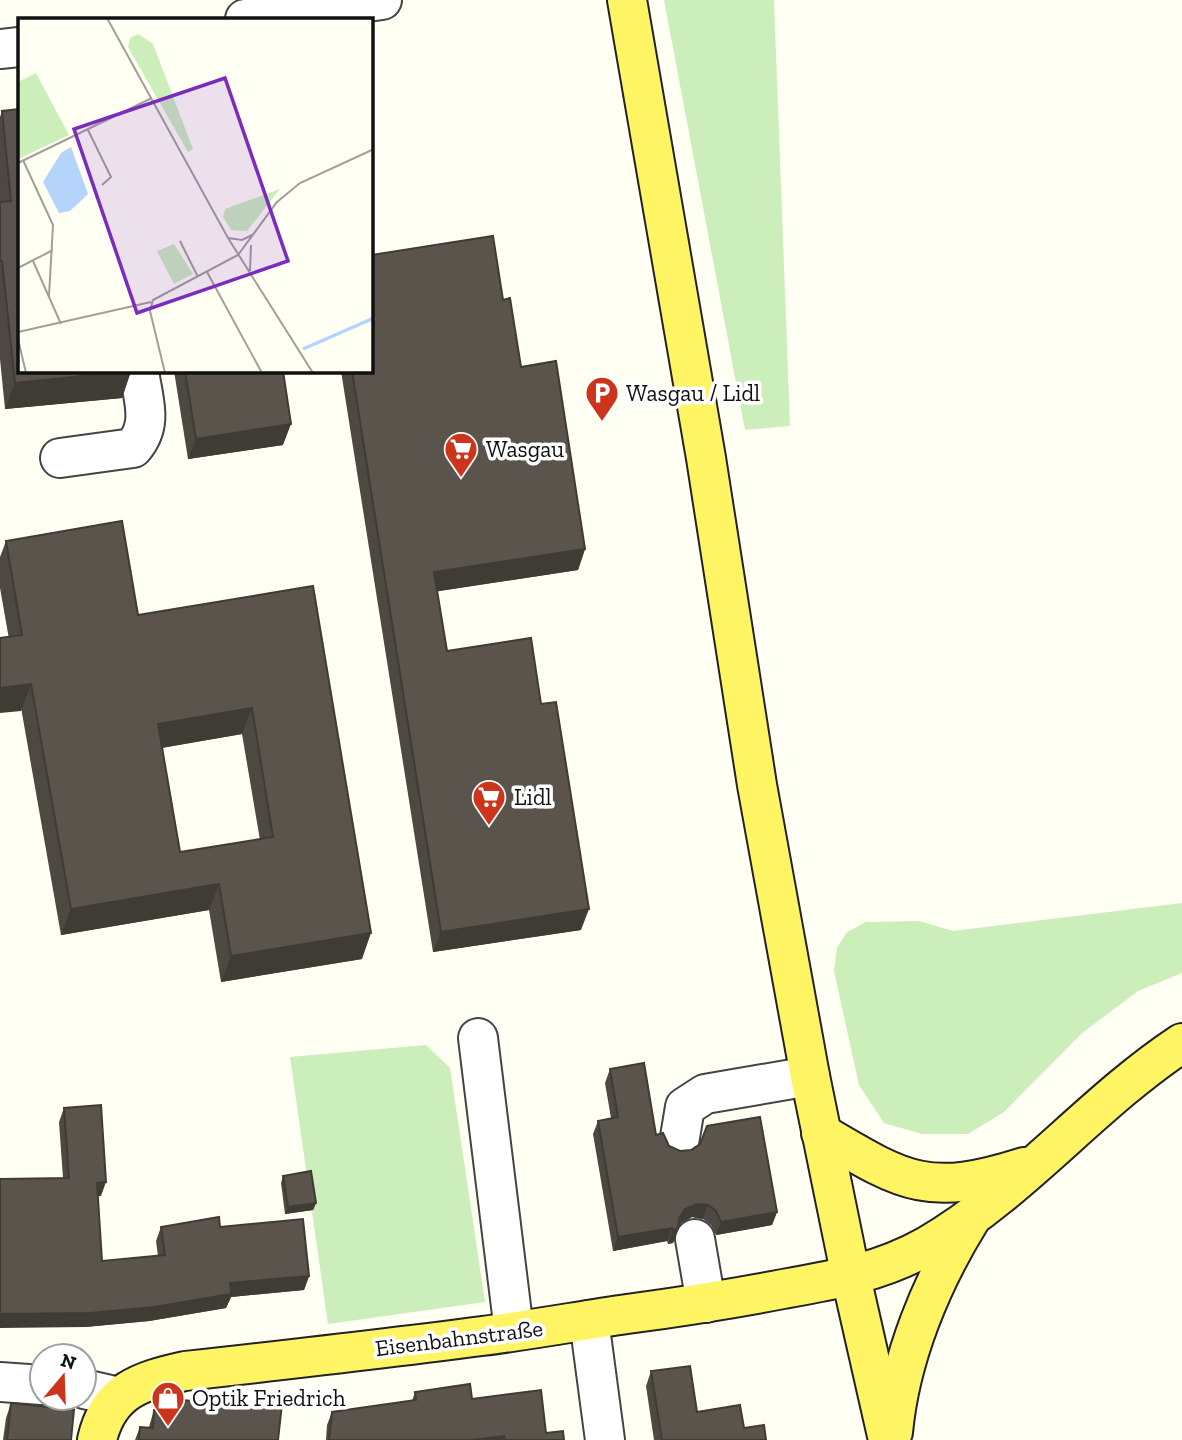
<svg xmlns="http://www.w3.org/2000/svg" width="1182" height="1440" viewBox="0 0 1182 1440" font-family="'Zilla Slab',serif">
	<style>
		.green { fill: #cbeeba }
		.lines { fill: none; stroke-linecap: round; stroke-linejoin: round }
		.minor-casing { stroke: #444; stroke-width: 42 }
		.major-casing { stroke: #222; stroke-width: 42 }
		.minor { stroke: #fff; stroke-width: 38 }
		.major { stroke: #fff564; stroke-width: 38 }
		.wall { fill: #4d4841; fill-rule: evenodd }
		.shaded-wall { fill: #3f3b35 }
		.building { fill: #5a544c; stroke: #3f3b35; stroke-width: 2; fill-rule: evenodd }
		.labels { text-anchor: middle; stroke-width: 7; stroke-linejoin: round; paint-order: stroke }
		.poi-label { font-size: 23px; fill: #111; stroke: #fff; text-anchor: start }
		.street-label { font-size: 23px; fill: #111; stroke: #fff }
		.inset-river { fill: none; stroke: #b4d4fb; stroke-width: 3.5 }
		.inset-road { fill: none; stroke: #a0a099; stroke-width: 2 }
		.view { fill: #7b2cbf; fill-opacity: 0.15; stroke: #7b2cbf; stroke-width: 3.5 }
		.inset-edge { fill: none; stroke: #111; stroke-width: 3.5 }
	</style>
	<rect width="100%" height="100%" fill="#fffff4"/>
	<g class="green">
		<polygon points="664,0 774,0 790,426 745,430"/>
		<polygon points="1182,903 1182,973 1138,991 1082,1033 1004,1112 968,1134 922,1134 884,1123 859,1085 834,971 837,948 847,932 866,922 919,921 953,931"/>
		<polygon points="426,1045 450,1068 485,1302 328,1324 290,1057"/>
	</g>
	<g class="lines">
		<defs>
			<g id="minor">
				<polyline points="245,19 382,0"/>
				<polyline points="0,49 19,47"/>
				<path d="M60,458L133,448C154,424 143,400 139,371"/>
				<polyline points="478,1038 514,1331"/>
				<polyline points="679,1143 685,1107 705,1094 810,1076"/>
				<polyline points="695,1239 706,1303"/>
				<polyline points="589,1320 605,1440"/>
				<polyline points="0,1382 42,1385"/>
				<polyline points="84,1389 119,1397"/>
			</g>
			<g id="major">
				<polyline points="627,0 706,458 757,785 810,1076 851,1277 888,1440"/>
				<path d="M821,1133C904,1182 927,1198 1024,1167"/>
				<path d="M893,1432C900,1358 931,1283 970,1220"/>
				<path d="M97,1440C108,1391 140,1381 185,1371C284,1360 383,1349 482,1336C530,1330 579,1321 627,1314C679,1307 731,1299 783,1289C834,1280 881,1272 927,1246C1022,1191 1091,1103 1182,1043"/>
			</g>
		</defs>
		<use href="#minor" class="minor-casing"/>
		<use href="#major" class="major-casing"/>
		<use href="#minor" class="minor"/>
		<use href="#major" class="major"/>
	</g>
	<g class="wall">
		<polygon points="19,109 19,371 131,371 122,398 5,409 0,359 0,117 2,111"/>
		<polygon points="503,300 521,367 585,549 578,570 437,591 447,651 541,704 581,930 433,952 341,371 371,371"/>
		<polygon points="174,371 283,371 283,445 188,459"/>
		<path d="M6,541L138,615L313,586L362,959L221,982L209,910L61,935L0,588V557ZM242,734L260,840L180,852L162,748Z"/>
		<polygon points="610,1069 656,1135 669,1146 777,1212 772,1225 716,1235 711,1225 703,1219 692,1217 681,1223 673,1243 668,1244 667,1241 613,1251 593,1134 598,1121 611,1118 605,1083"/>
		<polygon points="64,1108 101,1196 98,1196 102,1261 158,1256 156,1241 161,1227 220,1227 309,1276 304,1290 231,1297 226,1308 149,1321 85,1327 63,1178 59,1122"/>
		<polygon points="283,1176 316,1203 313,1210 285,1214 281,1183"/>
		<polygon points="651,1371 697,1412 744,1428 766,1440 654,1440 646,1386"/>
		<polygon points="415,1392 472,1399 546,1433 564,1440 326,1440 327,1425 332,1412 412,1401"/>
		<polygon points="171,1399 278,1440 135,1440 140,1427 149,1427 154,1410 166,1411"/>
		<polygon points="11,1403 71,1440 3,1440 6,1418"/>
	</g>
	<g class="shaded-wall">
		<polygon points="131,371 122,398 5,409 15,383"/>
		<polygon points="291,424 283,445 188,459 196,439"/>
		<polygon points="585,549 578,570 427,593 434,572"/>
		<polygon points="31,684 21,711 0,713 0,688"/>
		<polygon points="252,708 242,734 148,750 158,724"/>
		<polygon points="219,884 209,910 61,935 71,909"/>
		<polygon points="589,909 581,930 433,952 441,932"/>
		<polygon points="371,933 362,959 221,982 231,956"/>
		<polygon points="106,1182 101,1196 92,1197 97,1183"/>
		<polygon points="316,1203 313,1210 285,1214 288,1207"/>
		<polygon points="697,1204 708,1205 703,1219 692,1217 681,1223 676,1230 678,1229 673,1243 668,1244 673,1230 685,1209"/>
		<polygon points="777,1212 772,1225 716,1235 721,1222"/>
		<polygon points="672,1228 667,1241 613,1251 618,1237"/>
		<polygon points="309,1276 304,1290 231,1297 226,1308 149,1321 85,1327 0,1328 0,1314 230,1283"/>
		<polygon points="504,1436 503,1440 472,1440"/>
	</g>
	<g class="building">
		<polygon points="19,109 19,371 131,371 15,383 2,261 0,261 0,202 11,201 2,111"/>
		<polygon points="493,236 503,300 510,298 521,367 556,361 585,549 434,572 447,651 531,638 541,704 556,702 589,909 441,932 352,371 371,371 371,255"/>
		<polygon points="185,371 283,371 291,424 196,439"/>
		<path d="M122,521L138,615L313,586L371,933L231,956L219,884L71,909L31,684L0,688V638L22,635L6,541ZM252,708L273,837L180,852L158,724Z"/>
		<polygon points="644,1063 656,1135 663,1133 669,1146 680,1151 691,1150 700,1144 707,1126 760,1117 777,1212 721,1222 716,1211 708,1205 697,1204 685,1209 679,1219 678,1229 673,1230 672,1228 618,1237 598,1121 618,1117 610,1069"/>
		<polygon points="101,1105 106,1182 97,1183 102,1261 165,1255 161,1227 219,1217 220,1227 303,1219 309,1276 230,1283 231,1294 154,1307 90,1313 0,1314 0,1179 69,1178 64,1108"/>
		<polygon points="311,1171 316,1203 288,1207 283,1176"/>
		<polygon points="690,1366 697,1412 740,1405 744,1428 764,1425 766,1440 662,1440 651,1371"/>
		<polygon points="470,1384 472,1399 541,1390 546,1433 563,1431 564,1440 505,1440 504,1436 472,1440 329,1440 332,1412 416,1400 415,1392"/>
		<polygon points="171,1399 260,1407 282,1404 278,1440 139,1440 140,1427 153,1428 154,1410 170,1411"/>
		<polygon points="11,1403 74,1410 71,1440 7,1440"/>
	</g>
	<defs>
		<symbol id="parking-pin" viewBox="-11 -11 22 30"><path d="M0 17L-7.5 6A9.5 9.5 0 1 1 7.5 6Z" fill="#cd341c" stroke="#fff"/><path d="M-3.5-5.5H1a3.5 3.5 0 0 1 0 7H-1V5.5H-3.5ZM-1-3.4V-.6H.8a1.4 1.4 0 0 0 0-2.8Z" fill="#fff"/></symbol>
		<symbol id="supermarket-pin" viewBox="-11 -11 22 30"><path d="M0 17L-7.5 6A9.5 9.5 0 1 1 7.5 6Z" fill="#cd341c" stroke="#fff"/><path d="M-6-5.5h2.5l.6 2H6L4.5 2H-2.5L-4.4-4H-6ZM-1.5 3.2a1.3 1.3 0 1 0 .1 0ZM3 3.2a1.3 1.3 0 1 0 .1 0Z" fill="#fff"/></symbol>
		<symbol id="shop-pin" viewBox="-11 -11 22 30"><path d="M0 17L-7.5 6A9.5 9.5 0 1 1 7.5 6Z" fill="#cd341c" stroke="#fff"/><path d="M-5-2.5h2.3a2.7 3.5 0 0 1 5.4 0H5L5.5 6h-11ZM-1.5-2.5h3a1.5 2.3 0 0 0-3 0Z" fill="#fff"/></symbol>
	</defs>
	<g fill-rule="evenodd">
		<use href="#parking-pin" x="583" y="374" width="38" height="52"/>
		<use href="#supermarket-pin" x="442" y="430" width="38" height="52"/>
		<use href="#supermarket-pin" x="470" y="778" width="38" height="52"/>
		<use href="#shop-pin" x="149" y="1379" width="38" height="52"/>
	</g>
	<g class="labels">
		<g class="poi-label">
			<text x="626" y="401">Wasgau / Lidl</text>
			<text x="486" y="457">Wasgau</text>
			<text x="514" y="805">Lidl</text>
			<text x="192" y="1406">Optik Friedrich</text>
		</g>
		<g class="street-label">
			<text transform="translate(459 1338) rotate(-7)" y="8">Eisenbahnstraße</text>
		</g>
	</g>
	<g transform="translate(18 18)">
		<rect width="355" height="355" fill="#fffff4"/>
		<path d="M120,16L135,26L175,131L170,134L110,29L112,20ZM18,55L51,117L0,141V64ZM262,171L229,213L213,212L205,199L207,191ZM156,226L175,256L156,266L139,233Z" fill="#cbeeba"/>
		<path d="M53,129L70,176L52,193L41,195L25,164L43,135Z" fill="#b4d4fb"/>
		<path class="inset-river" d="M285,331L356,300"/>
		<path class="inset-road" d="M89,0L210,220L295,355M70,112L93,159L84,167M5,142L35,207L31,278M0,145L134,80M210,220L224,222L236,216M162,223L180,259M15,243L43,306M0,250L35,232M232,253L233,227M189,254L244,355M0,314L133,284M0,321L8,355M147,355L132,293L135,282L220,237L259,184L282,165L356,131"/>
		<path class="view" d="M207,60L270,243L119,295L56,111Z"/>
		<rect width="355" height="355" class="inset-edge"/>
	</g>
	<g transform="translate(63 1377) rotate(19)"><circle r="33" fill="#ffffff" stroke="#a0a0a0" stroke-width="2"/>
	<path d="M0-5L12 26L0 18L-12 26Z" fill="#cd341c"/>
	<text y="-10" font-size="19" font-weight="bold" text-anchor="middle" fill="#111111">N</text>
	</g>
</svg>
